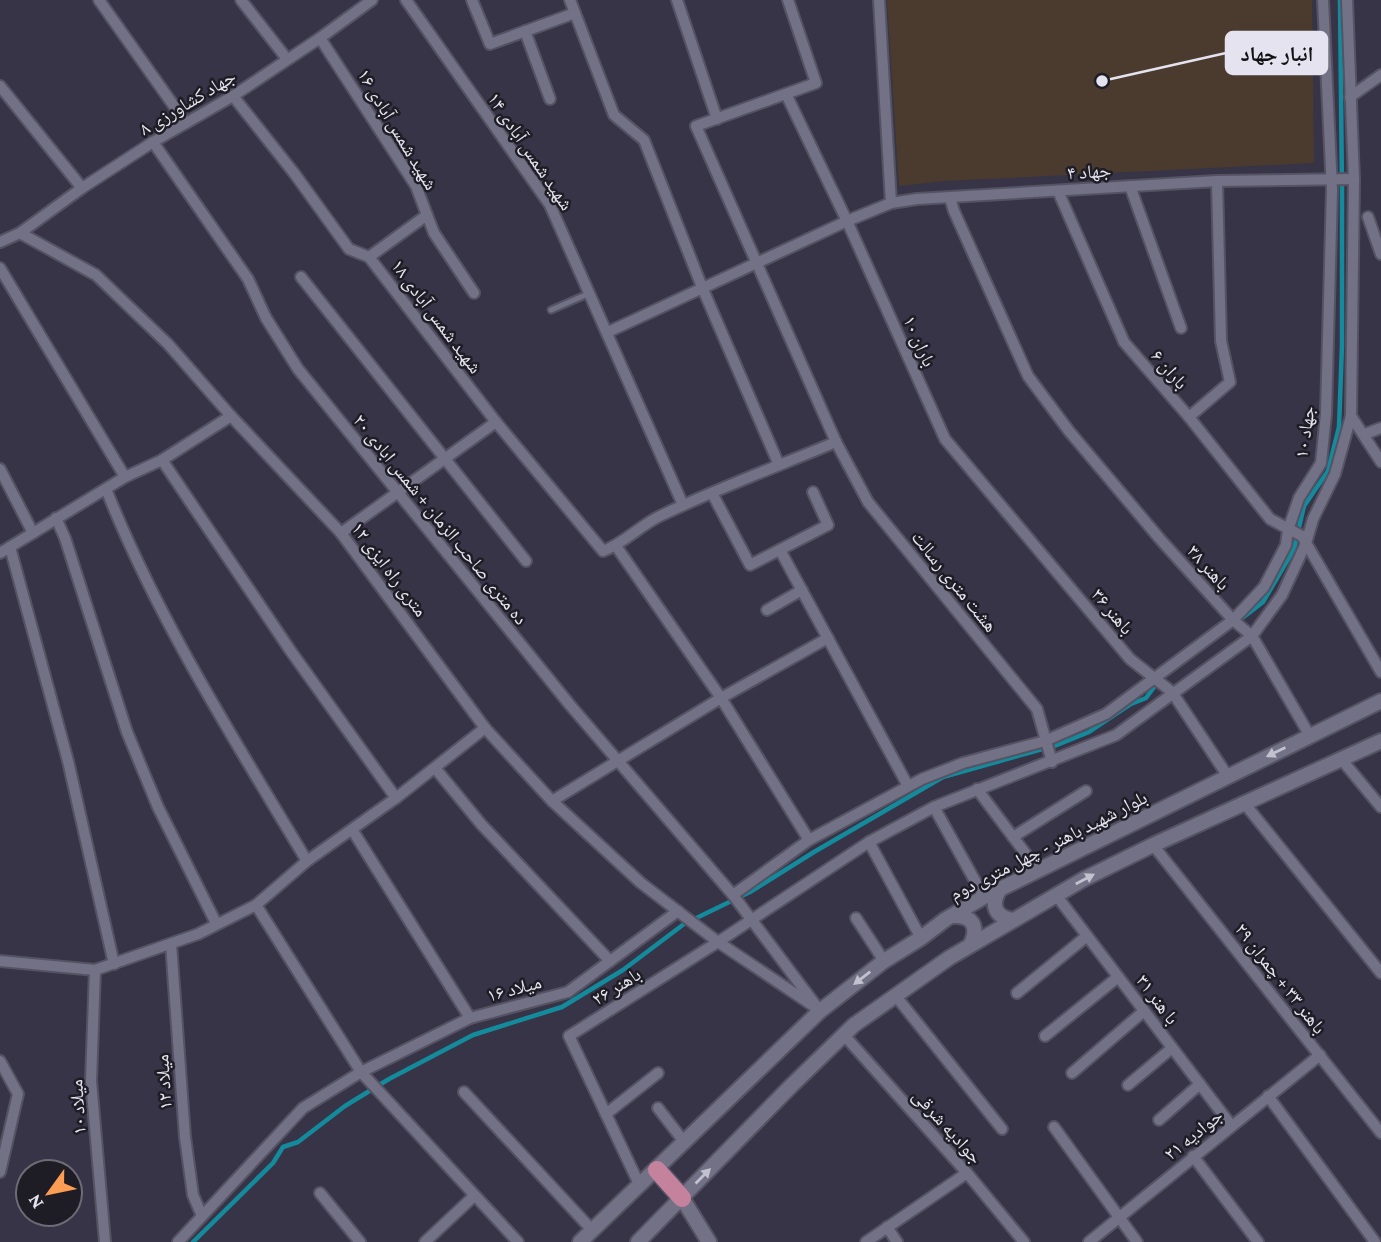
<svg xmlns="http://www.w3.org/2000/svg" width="1381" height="1242" viewBox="0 0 1381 1242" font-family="'Crimson Pro','Noto Naskh Arabic',serif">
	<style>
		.industrial { fill: #4b3b2f }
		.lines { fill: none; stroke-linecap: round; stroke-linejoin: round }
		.stream { stroke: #148b9c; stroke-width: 4.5 }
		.service-casing { stroke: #555363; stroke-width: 9 }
		.minor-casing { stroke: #555363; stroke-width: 14 }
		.tertiary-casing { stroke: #555363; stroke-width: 18 }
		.primary-casing { stroke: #555363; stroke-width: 21 }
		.service { stroke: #737186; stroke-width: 5 }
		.minor { stroke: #737186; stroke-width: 10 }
		.tertiary { stroke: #737186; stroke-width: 14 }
		.primary { stroke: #c5829d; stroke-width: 18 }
		.oneway { fill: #c2c1d0 }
		.labels { text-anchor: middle; stroke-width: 5; stroke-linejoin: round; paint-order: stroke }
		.street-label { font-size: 19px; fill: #e4e3ef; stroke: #1e1d25 }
		.leader { fill: none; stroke: #e4e3ef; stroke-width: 2.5 }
		.callout-dot { fill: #e4e3ef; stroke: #1e1d25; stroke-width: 2.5 }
		.callout { fill: #e4e3ef; stroke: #e4e3ef; stroke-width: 2.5 }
		.callout-label { font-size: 21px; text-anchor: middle; font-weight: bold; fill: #111 }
	</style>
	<rect width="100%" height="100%" fill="#363446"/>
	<polygon class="industrial" points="887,0 1312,0 1314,163 944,181 899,186"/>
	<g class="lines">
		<g class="stream">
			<polyline points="1241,619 1263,602 1294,549 1304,506 1328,471 1339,427 1342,345 1342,190 1340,0"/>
			<polyline points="193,1242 273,1163 283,1147 298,1142 345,1106 389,1079 473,1035 562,1007 623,970 684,924 750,892 814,852 943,777 1057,745 1089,732 1131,704 1146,698 1157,683"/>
		</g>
		<defs>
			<polyline id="service" points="551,310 590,293"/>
			<g id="minor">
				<polyline points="99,0 186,123"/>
				<polyline points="241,0 287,59"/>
				<polyline points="406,0 550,205 683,505"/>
				<polyline points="472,0 490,44 575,13"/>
				<polyline points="570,0 614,115 644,140 702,287 779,465"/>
				<polyline points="677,0 717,119"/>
				<polyline points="788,0 816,83 696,126 836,442 868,502 1037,709 1052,762"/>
				<polyline points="879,0 891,203"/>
				<polyline points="525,31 550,99"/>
				<polyline points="320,38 416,186 427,215 369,257"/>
				<polyline points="0,86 82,188"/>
				<polyline points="786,94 847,221 945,439 1130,659 1172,692 1227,775"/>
				<path d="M233,96L294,173L349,249L369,257L496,422L603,551C625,543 640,525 662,515C719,488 778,466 836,442"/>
				<polyline points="1350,97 1381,75"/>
				<polyline points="153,142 248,279 266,318 298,369 570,705 733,895 820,1011"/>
				<polyline points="1130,186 1181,328"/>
				<polyline points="1058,191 1124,342 1189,417 1270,519 1302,536 1381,672"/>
				<polyline points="950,198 954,211 1028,376 1069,431 1160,539 1233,620 1252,636 1310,736"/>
				<polyline points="427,215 434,233 474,293"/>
				<polyline points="1368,217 1381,254"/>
				<polyline points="20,233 96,275 168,344 231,416 341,533 485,728 552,801 641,883 718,942 869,842 934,807 1116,735 1252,636 1282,595 1306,543 1313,519 1335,474 1351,416 1354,179 1347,0"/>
				<polyline points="0,242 20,233 82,188 153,142 233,96 320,38 372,0"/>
				<polyline points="0,268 125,477"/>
				<polyline points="301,277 526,561"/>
				<polyline points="608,332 847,221 891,203 917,199 1217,181 1354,179"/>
				<polyline points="1351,416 1381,462"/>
				<polyline points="1189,417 1230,382 1221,341 1217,181"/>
				<polyline points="1365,434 1381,428"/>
				<polyline points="162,460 290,650 396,798"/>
				<polyline points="0,469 33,533"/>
				<path d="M106,489C158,620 235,741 307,861"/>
				<polyline points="712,493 750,565 828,525 813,492"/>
				<polyline points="56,518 65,538 127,732 158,807 216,923"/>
				<polyline points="341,533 496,422"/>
				<polyline points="616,546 721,698 809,840"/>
				<polyline points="10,547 68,761 114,964"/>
				<polyline points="780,550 908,786"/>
				<polyline points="0,553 125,477 162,460 231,416"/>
				<polyline points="767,610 802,590"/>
				<polyline points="1342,760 1381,807"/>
				<polyline points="435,768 481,824 610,961"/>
				<polyline points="977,789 1038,870"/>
				<polyline points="552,801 721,698 828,638"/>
				<polyline points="1245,804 1381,973"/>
				<polyline points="934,807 984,897"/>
				<polyline points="353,831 470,1018"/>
				<polyline points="1013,837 1086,791"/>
				<polyline points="869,842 921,938"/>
				<polyline points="1153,845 1381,1133"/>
				<polyline points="733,895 809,840 922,779 963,763 1045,741 1106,714 1233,620 1264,587 1286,545 1288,530 1299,498 1321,463 1326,414 1332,190 1323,0"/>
				<polyline points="1056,895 1231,1125"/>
				<polyline points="256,905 361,1072 518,1242"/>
				<polyline points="856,918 884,961"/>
				<polyline points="171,944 185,1137 193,1195 202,1216"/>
				<polyline points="0,961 95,970 198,934 256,905 307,861 396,798 485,728"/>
				<polyline points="95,970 91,1081 105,1242"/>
				<polyline points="1017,993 1087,936"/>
				<polyline points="895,995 1002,1129"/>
				<polyline points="844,1035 967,1173 1024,1242"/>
				<polyline points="1045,1036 1118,977"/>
				<polyline points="0,1061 18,1094 0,1172"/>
				<polyline points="1072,1073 1144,1011"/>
				<polyline points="1128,1085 1172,1048"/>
				<polyline points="464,1092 592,1230"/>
				<polyline points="1268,1096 1375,1242"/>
				<polyline points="658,1108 685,1143"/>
				<polyline points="606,1114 658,1073"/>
				<polyline points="1159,1120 1200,1084"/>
				<polyline points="1054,1127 1137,1242"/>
				<polyline points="1193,1156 1258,1242"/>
				<polyline points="640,1186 569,1036 718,942 812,1005"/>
				<polyline points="320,1193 360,1242"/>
				<polyline points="887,1227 897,1242"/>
				<polyline points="178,1242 303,1108 361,1072 470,1018 568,992 678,911"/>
				<polyline points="425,1242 474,1196"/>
				<polyline points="866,1242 967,1173"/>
				<polyline points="1089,1242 1320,1055"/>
			</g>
			<g id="tertiary">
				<path d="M1000,889C990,905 995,917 1013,920"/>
				<path d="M953,916C972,915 979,926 971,944"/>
				<polyline points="682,1198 709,1242"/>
				<polyline points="580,1242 820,1011 884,961 921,938 946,919 984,897 1381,701"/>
				<polyline points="638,1242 791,1086 854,1025 949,958 1084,879 1153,845 1381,741"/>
			</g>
			<polyline id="primary" points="657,1170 682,1198"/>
		</defs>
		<use href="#service" class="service-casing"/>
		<use href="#minor" class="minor-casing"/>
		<use href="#tertiary" class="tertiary-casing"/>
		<use href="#primary" class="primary-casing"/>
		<use href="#service" class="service"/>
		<use href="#minor" class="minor"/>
		<use href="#tertiary" class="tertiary"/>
		<use href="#primary" class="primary"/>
	</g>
	<defs><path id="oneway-solid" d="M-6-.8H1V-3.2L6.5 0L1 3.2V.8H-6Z" transform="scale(1.75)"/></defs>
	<g class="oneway">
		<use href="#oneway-solid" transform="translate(1276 752) rotate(154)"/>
		<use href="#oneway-solid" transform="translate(1085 879) rotate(-28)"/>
		<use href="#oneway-solid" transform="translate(862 978) rotate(142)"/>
		<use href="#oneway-solid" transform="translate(703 1176) rotate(-45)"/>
	</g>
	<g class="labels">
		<g class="street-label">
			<text transform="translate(187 102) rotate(-31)" y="7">جهاد کشاورزی ۸</text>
			<text transform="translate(398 129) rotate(59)" y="7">شهید شمس آبادی ۱۶</text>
			<text transform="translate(531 151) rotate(56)" y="7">شهید شمس آبادی ۱۴</text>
			<text transform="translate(1089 171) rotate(-4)" y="7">جهاد ۴</text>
			<text transform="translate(437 316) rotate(53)" y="7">شهید شمس آبادی ۱۸</text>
			<text transform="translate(920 341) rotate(66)" y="7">باران ۱۰</text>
			<text transform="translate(1170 369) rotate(49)" y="7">باران ۶</text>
			<text transform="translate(1304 432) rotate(-82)" y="7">جهاد ۱۰</text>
			<text transform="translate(441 519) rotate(51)" y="7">ده متری صاحب الزمان + شمس ابادی ۲۰</text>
			<text transform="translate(1209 567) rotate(48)" y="7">باهنر ۳۸</text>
			<text transform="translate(390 569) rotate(53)" y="7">۱۲ متری راه ایزی</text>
			<text transform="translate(955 581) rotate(51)" y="7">هشت متری رسالت</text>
			<text transform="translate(1113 611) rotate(50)" y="7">باهنر ۳۶</text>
			<text transform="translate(1048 845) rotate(-27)" y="7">بلوار شهید باهنر - چهل متری دوم</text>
			<text transform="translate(1281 978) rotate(52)" y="7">باهنر ۳۳ + چمران ۲۹</text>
			<text transform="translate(616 986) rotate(-32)" y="7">باهنر ۲۶</text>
			<text transform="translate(514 988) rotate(-15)" y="7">میلاد ۱۶</text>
			<text transform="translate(1158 999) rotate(53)" y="7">با هنر ۳۱</text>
			<text transform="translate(163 1082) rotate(-94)" y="7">میلاد ۱۲</text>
			<text transform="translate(77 1107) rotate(-94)" y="7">میلاد ۱۰</text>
			<text transform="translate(948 1126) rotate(48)" y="7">جوادیه شرقی</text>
			<text transform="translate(1193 1134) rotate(-39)" y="7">جوادیه ۲۱</text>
		</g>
	</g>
	<path class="leader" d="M1102 81L1226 53"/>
	<circle class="callout-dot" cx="1102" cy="81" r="7"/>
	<rect class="callout" x="1226" y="32" width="101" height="42" rx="7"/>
	<g class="callout-label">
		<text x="1277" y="61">انبار جهاد</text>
	</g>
	<g transform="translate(49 1193) rotate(237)"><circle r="33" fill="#1e1d25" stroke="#6d6c76" stroke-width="2"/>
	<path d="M0-5L12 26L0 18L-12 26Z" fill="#fc9d54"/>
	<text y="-10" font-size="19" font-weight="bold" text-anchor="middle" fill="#e4e3ef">N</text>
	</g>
</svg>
